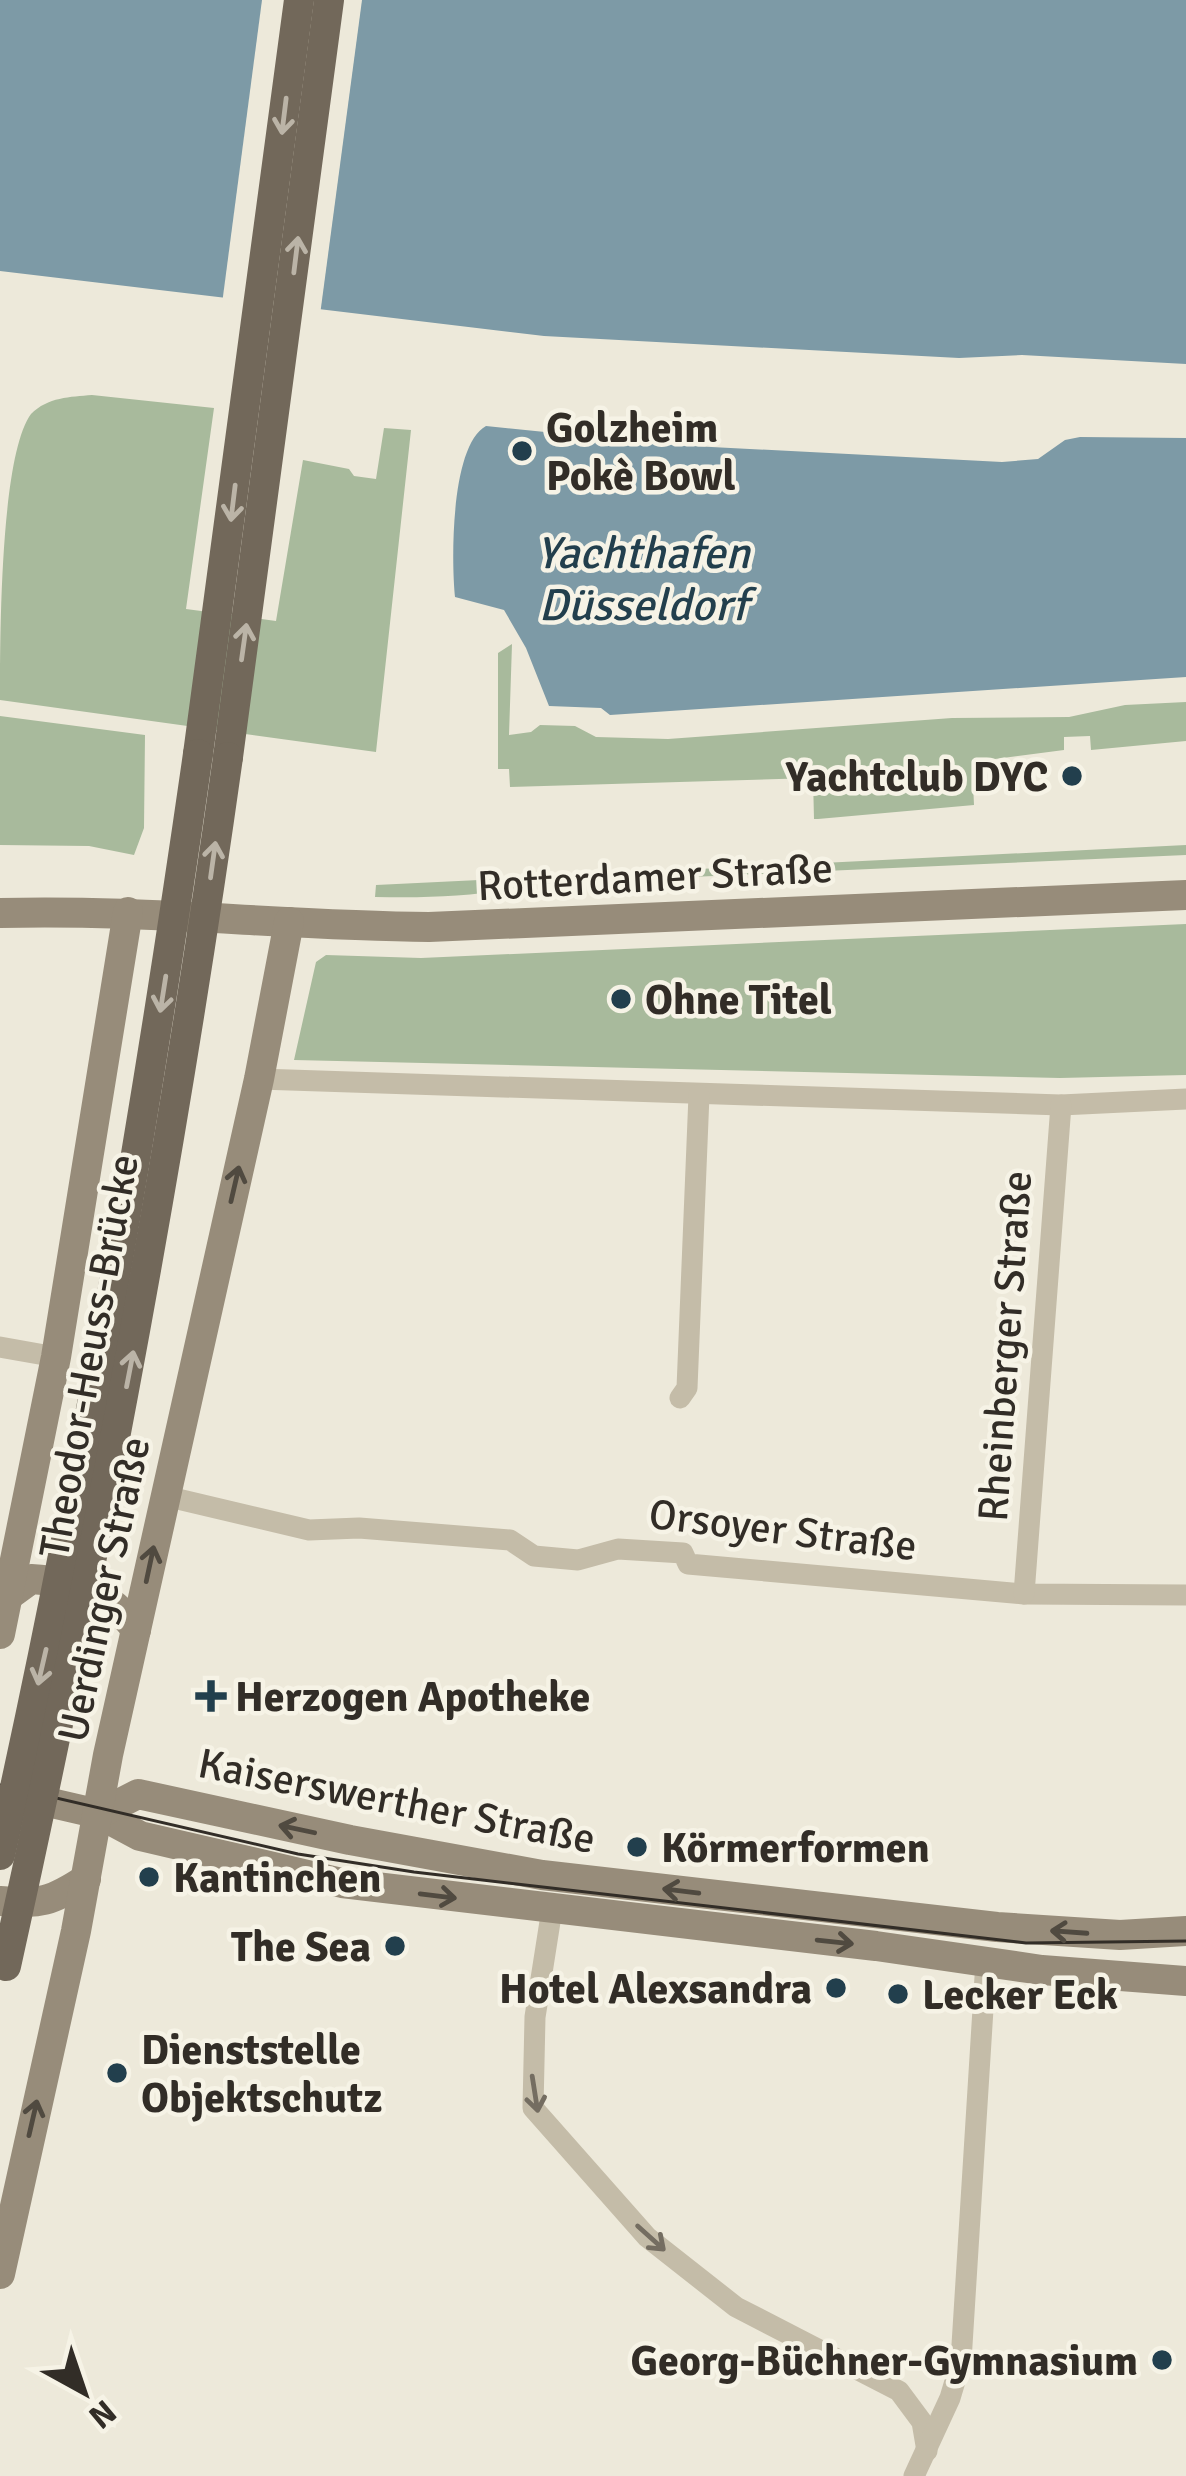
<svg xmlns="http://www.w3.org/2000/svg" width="1186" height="2476" viewBox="0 0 1186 2476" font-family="Signika,sans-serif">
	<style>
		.green { fill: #a8ba9c }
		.water { fill: #7d9aa6 }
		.pier { fill: #ede9da }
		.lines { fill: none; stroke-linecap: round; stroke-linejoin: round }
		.street { stroke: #c4bca8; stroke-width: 21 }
		.secondary { stroke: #978c7a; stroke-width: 30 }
		.primary { stroke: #72685a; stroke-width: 30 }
		.tram { stroke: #322d27; stroke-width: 3 }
		.primary-bridge { stroke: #72685a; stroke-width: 30 }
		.oneway { stroke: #bbb4a7 }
		.oneway2 { stroke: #504a40 }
		.oneway3 { stroke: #746d61 }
		.poi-dot { fill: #223f4d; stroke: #f6f3e6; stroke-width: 4.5 }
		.labels { text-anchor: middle; stroke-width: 9; stroke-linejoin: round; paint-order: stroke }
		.poi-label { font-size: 42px; font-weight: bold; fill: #322d27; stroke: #f6f3e6; text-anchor: start }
		.street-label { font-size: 42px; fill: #322d27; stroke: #f6f3e6 }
		.water-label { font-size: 45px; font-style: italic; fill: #223f4d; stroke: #f6f3e6 }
	</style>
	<rect width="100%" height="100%" fill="#ede9da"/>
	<g class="green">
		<path d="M92,395L214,408L186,609L276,621L303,460L349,469L354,476L376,479L384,428L411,430L376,752L0,700C0,639 0,456 31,414C48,397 70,397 92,395Z"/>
		<polygon points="512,644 509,735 531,732 540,725 575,726 596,737 668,739 952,718 1069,717 1125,705 1186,702 1186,741 1091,750 1090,736 1064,737 1064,750 972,762 974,805 818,819 814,819 813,778 510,787 509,769 498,769 498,653"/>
		<polygon points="0,716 145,735 144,828 134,855 89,846 0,845"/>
		<path d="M1186,845V855L534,884C480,897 430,898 375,897L376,885Z"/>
		<polygon points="1186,924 1186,1075 1060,1078 294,1060 316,962 326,955 421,958"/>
	</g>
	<g class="water">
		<polygon points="0,0 1186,0 1186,364 1022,355 959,358 544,336 0,271"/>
		<path d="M486,426L673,445L1002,462L1038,459L1065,440L1080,437L1186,438V677L610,715L601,708L549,706L526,648L504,610L455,597C451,558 451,445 486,426Z"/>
	</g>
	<polygon class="pier" points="262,0 362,0 320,315 222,304"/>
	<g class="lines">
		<g class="street">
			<polyline points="259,1079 1061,1105 1186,1099"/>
			<polyline points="0,1347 56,1357"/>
			<polyline points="680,1398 687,1388 699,1095"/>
			<polyline points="165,1496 309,1530 359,1528 510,1540 534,1556 578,1560 618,1549 683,1553 688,1564 1024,1594 1186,1595"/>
			<polyline points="1024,1594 1061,1105"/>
			<polyline points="552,1909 535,2017 533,2108 647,2237 736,2307 899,2391 922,2422 927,2451"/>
			<polyline points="914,2476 950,2398 961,2361 986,1961"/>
		</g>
		<g class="secondary">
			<path d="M0,913C144,909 286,926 429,927L1186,895"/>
			<path d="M9,1595L31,1579C77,1582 109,1591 136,1630"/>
			<polyline points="0,1634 56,1357 128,912"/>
			<polyline points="17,1795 99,1814 140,1836 342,1883 876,1946 1042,1970 1186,1981"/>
			<polyline points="99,1814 138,1794 350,1840 542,1875 997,1927 1120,1935 1186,1931"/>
			<path d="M0,1901C41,1904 51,1902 86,1879"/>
			<polyline points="0,2274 76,1931 108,1755 259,1079 289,922"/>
		</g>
		<g class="primary">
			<polyline points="198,754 299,0"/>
			<polyline points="228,757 329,0"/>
		</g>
		<polyline class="tram" points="0,1785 298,1854 414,1872 1026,1943 1186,1941"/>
		<g class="primary-bridge">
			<path d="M0,1855C82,1490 145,1124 198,754"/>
			<path d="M6,1966C95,1565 171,1164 228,757"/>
		</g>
	</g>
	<defs><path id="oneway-shaft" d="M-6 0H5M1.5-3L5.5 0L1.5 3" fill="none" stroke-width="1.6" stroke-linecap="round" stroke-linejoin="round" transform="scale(3)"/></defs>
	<g class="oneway">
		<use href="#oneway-shaft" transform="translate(284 116) rotate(97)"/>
		<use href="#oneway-shaft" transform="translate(296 255) rotate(-83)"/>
		<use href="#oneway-shaft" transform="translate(233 503) rotate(97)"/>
		<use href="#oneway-shaft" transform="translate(244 642) rotate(-82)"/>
		<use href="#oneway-shaft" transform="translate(213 860) rotate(-82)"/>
		<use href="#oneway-shaft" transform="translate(163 994) rotate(99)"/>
		<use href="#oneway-shaft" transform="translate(130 1369) rotate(-79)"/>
		<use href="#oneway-shaft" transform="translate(42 1667) rotate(103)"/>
	</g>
	<g class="oneway2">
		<use href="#oneway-shaft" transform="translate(235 1184) rotate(-77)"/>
		<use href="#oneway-shaft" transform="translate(150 1564) rotate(-78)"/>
		<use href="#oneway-shaft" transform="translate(297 1829) rotate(-168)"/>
		<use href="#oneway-shaft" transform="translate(681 1891) rotate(-173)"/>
		<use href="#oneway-shaft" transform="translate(438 1896) rotate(7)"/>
		<use href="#oneway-shaft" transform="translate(1069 1932) rotate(-176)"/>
		<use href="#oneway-shaft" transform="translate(835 1942) rotate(6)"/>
		<use href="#oneway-shaft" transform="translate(33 2118) rotate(-77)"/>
	</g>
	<g class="oneway3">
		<use href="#oneway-shaft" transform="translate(535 2094) rotate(81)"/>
		<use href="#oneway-shaft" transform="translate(651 2238) rotate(42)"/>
	</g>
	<g class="poi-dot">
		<circle cx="522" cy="451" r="12"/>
		<circle cx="1072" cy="776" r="12"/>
		<circle cx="621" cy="999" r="12"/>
		<path d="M205 1678h12v12h12v12h-12v12h-12v-12h-12v-12h12z"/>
		<circle cx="637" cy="1847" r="12"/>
		<circle cx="149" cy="1877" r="12"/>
		<circle cx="395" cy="1946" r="12"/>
		<circle cx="836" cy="1988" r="12"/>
		<circle cx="898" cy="1994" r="12"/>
		<circle cx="117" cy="2073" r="12"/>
		<circle cx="1162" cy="2360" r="12"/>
	</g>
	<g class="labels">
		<g class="poi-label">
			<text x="546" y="442">Golzheim<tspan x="546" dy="48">Pokè Bowl</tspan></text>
			<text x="1048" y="791" text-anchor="end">Yachtclub DYC</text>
			<text x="645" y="1014">Ohne Titel</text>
			<text x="235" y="1711">Herzogen Apotheke</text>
			<text x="661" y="1862">Körmerformen</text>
			<text x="173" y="1892">Kantinchen</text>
			<text x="371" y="1961" text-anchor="end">The Sea</text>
			<text x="812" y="2003" text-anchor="end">Hotel Alexsandra</text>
			<text x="922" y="2009">Lecker Eck</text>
			<text x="141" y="2064">Dienststelle<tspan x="141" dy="48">Objektschutz</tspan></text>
			<text x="1138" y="2375" text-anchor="end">Georg-Büchner-Gymnasium</text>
		</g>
		<g class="street-label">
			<text transform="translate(655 876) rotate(-3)" y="15">Rotterdamer Straße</text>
			<text transform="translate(1004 1346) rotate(-86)" y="15">Rheinberger Straße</text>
			<text transform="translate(88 1356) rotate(-80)" y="15">Theodor-Heuss-Brücke</text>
			<text transform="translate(783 1529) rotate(7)" y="15">Orsoyer Straße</text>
			<text transform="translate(103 1589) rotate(-78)" y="15">Uerdinger Straße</text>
			<text transform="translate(397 1800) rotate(11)" y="15">Kaiserswerther Straße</text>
		</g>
		<g class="water-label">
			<text x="643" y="568">Yachthafen<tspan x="643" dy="52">Düsseldorf</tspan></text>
		</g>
	</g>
	<g transform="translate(84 2392) rotate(140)" stroke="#f6f3e6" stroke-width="9" paint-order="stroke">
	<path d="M0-9L21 45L0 30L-21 45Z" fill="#322d27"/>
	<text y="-18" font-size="33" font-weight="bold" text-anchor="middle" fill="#322d27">N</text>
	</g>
</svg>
